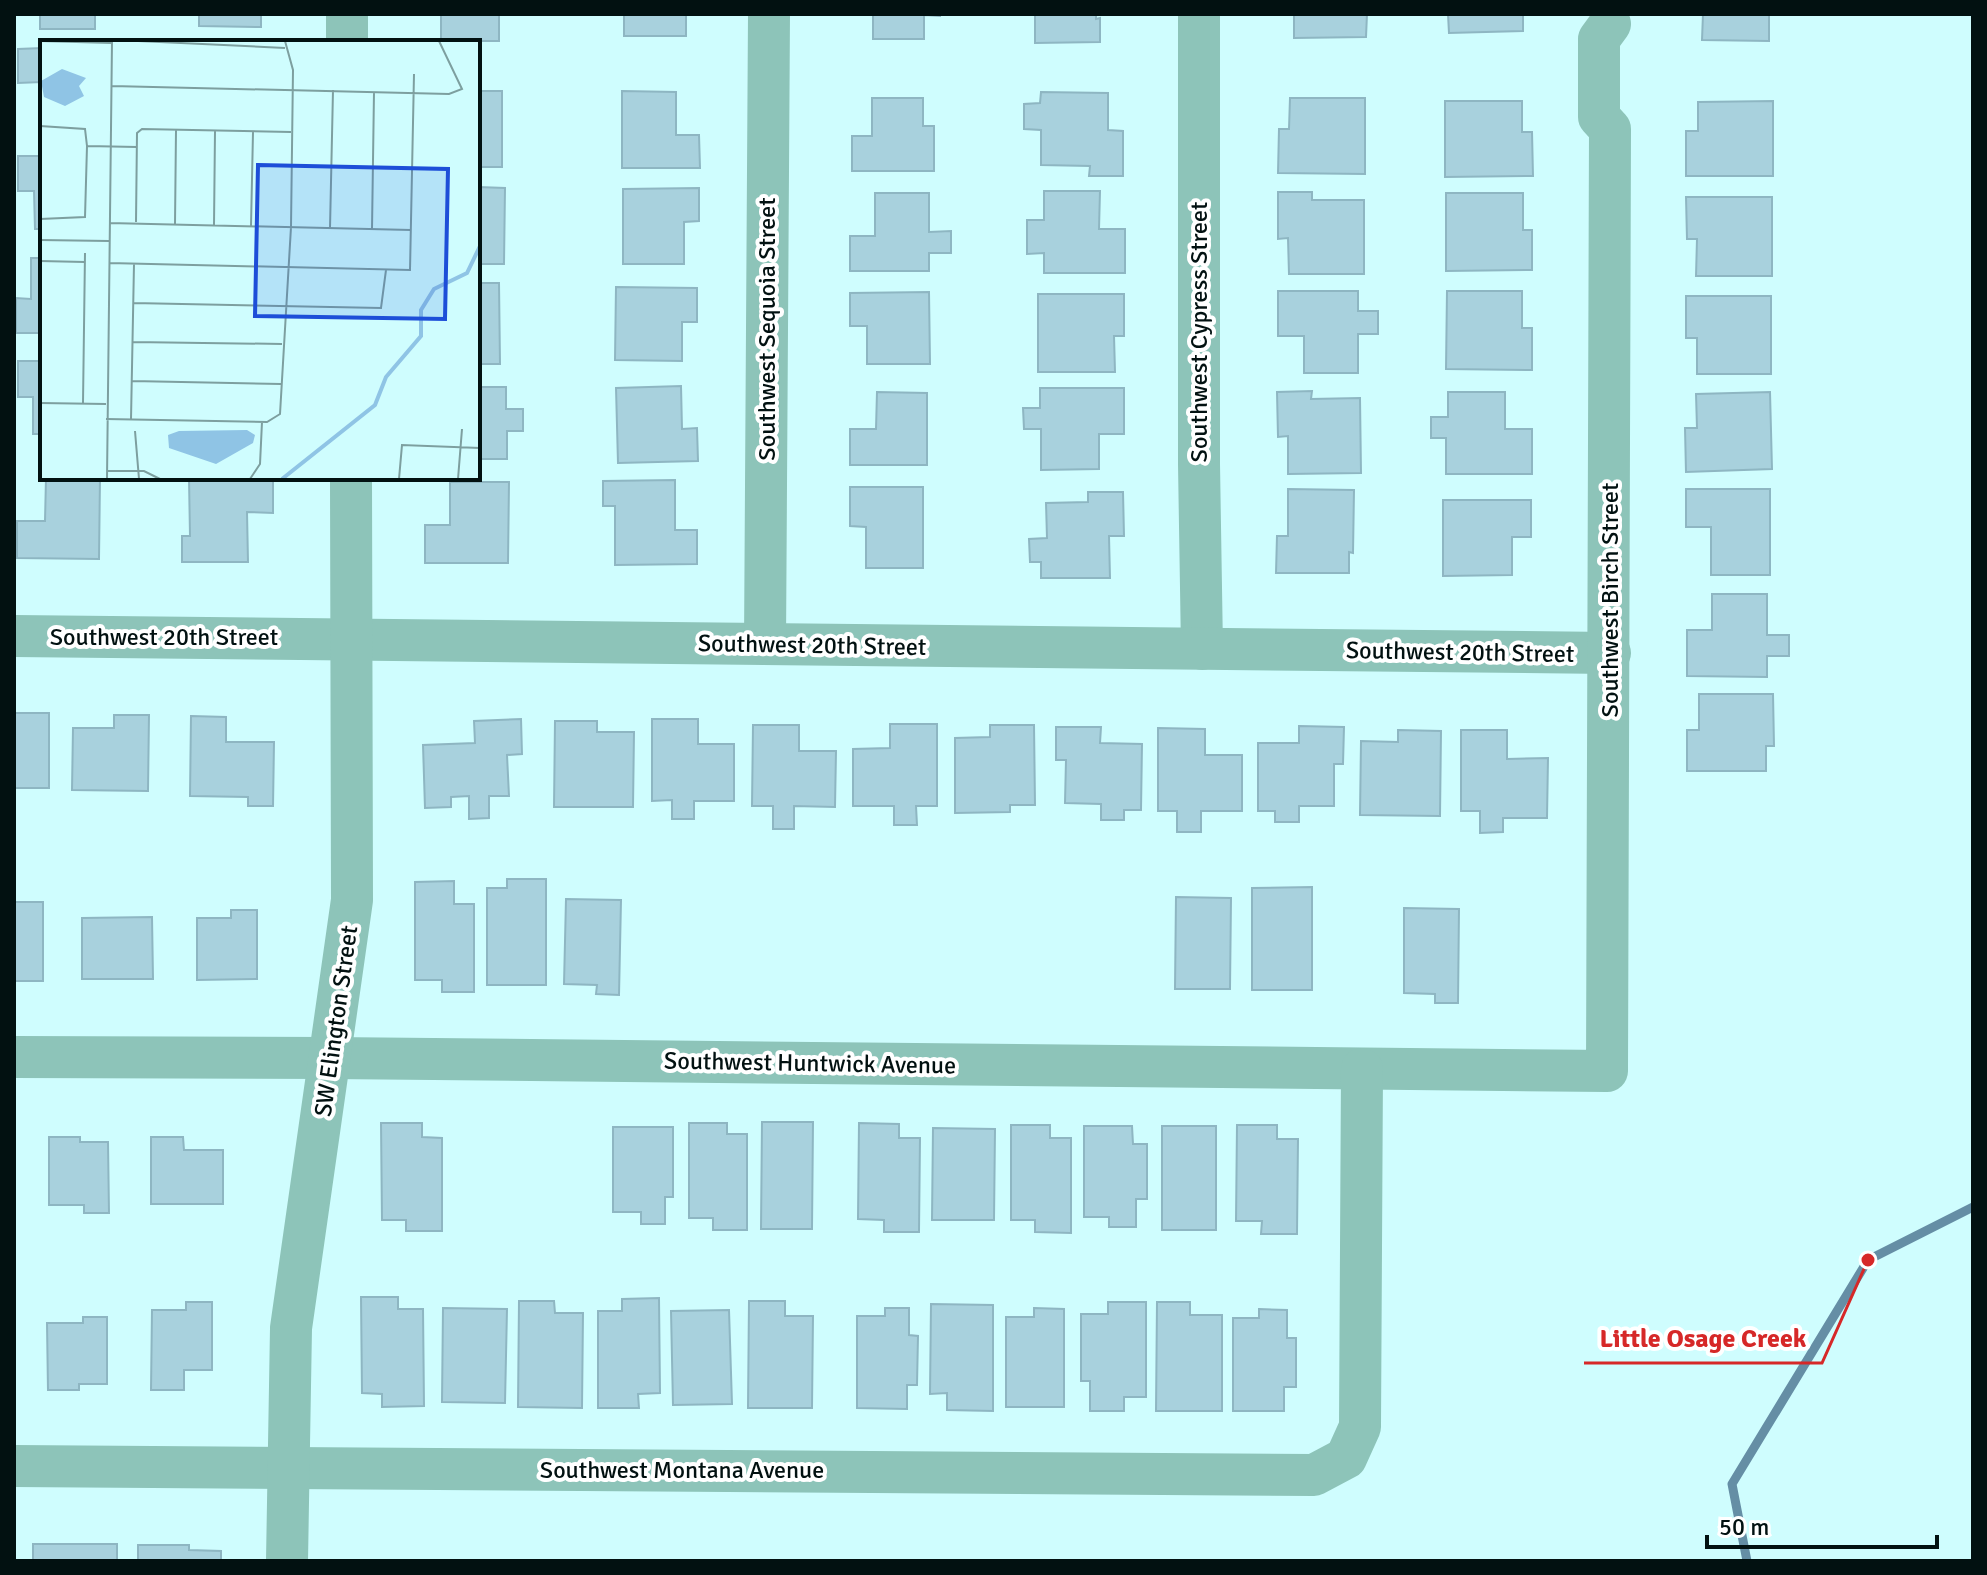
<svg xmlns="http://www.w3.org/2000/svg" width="1987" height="1575" viewBox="0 0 1987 1575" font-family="Signika,sans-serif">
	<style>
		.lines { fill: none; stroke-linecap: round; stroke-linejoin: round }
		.stream { stroke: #658ea5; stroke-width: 9 }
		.building { fill: #a8d1dd; stroke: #8eb6c2; stroke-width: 2 }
		.minor { stroke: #8dc4b9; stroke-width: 42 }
		.labels { text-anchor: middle; stroke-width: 8; stroke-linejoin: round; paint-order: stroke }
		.street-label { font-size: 24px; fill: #021111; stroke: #fff }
		.inset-river { fill: none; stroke: #8fc4e5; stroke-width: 4 }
		.inset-road { fill: none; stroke: #7d9f9f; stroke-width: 2 }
		.view { fill: #1d4ed8; fill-opacity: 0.15; stroke: #1d4ed8; stroke-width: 4 }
		.inset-edge { fill: none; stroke: #021111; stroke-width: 4 }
		.leader { fill: none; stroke: #d62828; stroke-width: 3 }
		.callout-dot { fill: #d62828; stroke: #fff; stroke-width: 3 }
		.callout-label { font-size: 26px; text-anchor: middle; font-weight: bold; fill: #d62828; stroke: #fff; stroke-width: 8; stroke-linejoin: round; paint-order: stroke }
	</style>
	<rect width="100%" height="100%" fill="#cffdfe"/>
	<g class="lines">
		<polyline class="stream" points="1747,1561 1732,1484 1868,1260 1973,1207"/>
	</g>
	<g class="building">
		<rect x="40" y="14" width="55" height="15"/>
		<polygon points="199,14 261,14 261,27 199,26"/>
		<rect x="441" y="14" width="58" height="27"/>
		<rect x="624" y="14" width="62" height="22"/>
		<polygon points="873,14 940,14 940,16 924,15 924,39 873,39"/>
		<polygon points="1035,14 1096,14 1096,19 1100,18 1100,42 1035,43"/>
		<polygon points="1294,14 1367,14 1366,37 1294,38"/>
		<polygon points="1448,14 1523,14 1523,31 1449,33"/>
		<polygon points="1703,14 1769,14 1769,41 1702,40"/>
		<polygon points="42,48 42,117 42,82 18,83 18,49"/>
		<rect x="478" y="91" width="24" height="76"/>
		<polygon points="622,91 676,92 676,135 699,135 700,168 622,168"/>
		<polygon points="1041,92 1108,93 1108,130 1123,131 1123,176 1089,176 1090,166 1041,165 1041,130 1024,129 1024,104 1040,103"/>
		<polygon points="872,98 923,98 923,126 934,126 934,171 852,171 852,136 872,136"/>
		<polygon points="1290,98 1365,98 1365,174 1278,173 1279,129 1289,129"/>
		<polygon points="1445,101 1522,101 1522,132 1532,132 1533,176 1445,177"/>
		<polygon points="1773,101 1773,176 1686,176 1686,131 1698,131 1698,102"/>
		<polygon points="18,156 42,156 42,229 35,229 34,191 18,191"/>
		<polygon points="478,187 505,188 504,264 478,264"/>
		<polygon points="699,188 699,221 684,222 684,264 623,264 623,189"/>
		<polygon points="1044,191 1100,191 1099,229 1125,229 1125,273 1044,273 1044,253 1027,254 1027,220 1044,220"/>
		<polygon points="1278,192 1312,192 1312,200 1364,200 1364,274 1289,274 1288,238 1278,239"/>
		<polygon points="875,193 929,193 929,232 951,231 951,253 929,253 929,271 850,271 850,236 875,236"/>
		<polygon points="1446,193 1523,193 1523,230 1532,230 1532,270 1446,271"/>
		<polygon points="1686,197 1772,197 1772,276 1696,276 1697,239 1687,239"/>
		<polygon points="31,258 42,258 42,333 16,333 16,298 31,299"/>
		<polygon points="478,283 499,283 500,364 478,364"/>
		<polygon points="616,287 697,288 697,322 682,322 682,361 615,360"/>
		<polygon points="1278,291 1358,291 1358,311 1378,311 1378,334 1358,334 1358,373 1304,373 1304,336 1278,336"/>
		<polygon points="1447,291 1522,291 1522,328 1532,328 1532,370 1446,369"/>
		<polygon points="929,292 930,364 867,364 867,326 850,326 850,293"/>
		<polygon points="1038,294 1124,294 1124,336 1114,336 1115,372 1038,372"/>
		<polygon points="1686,296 1771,296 1771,374 1697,374 1697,338 1686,338"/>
		<polygon points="18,361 42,361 42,434 33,434 33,397 18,397"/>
		<polygon points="681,386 682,429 697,428 698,461 618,463 616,388"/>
		<polygon points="478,387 506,387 506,409 523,409 523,431 507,431 507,459 478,459"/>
		<polygon points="1040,388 1124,388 1124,434 1099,434 1099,469 1041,470 1041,429 1024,429 1023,408 1040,408"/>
		<polygon points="1312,391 1311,399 1360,398 1361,473 1288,474 1288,436 1278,437 1277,392"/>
		<polygon points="877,392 927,393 927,465 850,465 850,429 876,429"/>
		<polygon points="1448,392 1505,392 1505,429 1532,429 1532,474 1446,474 1446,438 1431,438 1431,417 1448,417"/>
		<polygon points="1770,392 1772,469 1686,472 1685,428 1697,428 1696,394"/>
		<polygon points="46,478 100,478 99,559 17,558 17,521 45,521"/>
		<polygon points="189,478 273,478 273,513 247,512 248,562 182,562 182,536 190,536"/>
		<polygon points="675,480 675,530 697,530 697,564 615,565 615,506 603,506 603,481"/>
		<polygon points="450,482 509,482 508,563 425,563 425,525 450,525"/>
		<polygon points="850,487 923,487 923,568 866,568 866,527 850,526"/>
		<polygon points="1288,489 1354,490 1353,553 1349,552 1349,573 1276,573 1277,536 1288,536"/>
		<polygon points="1686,489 1770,489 1770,575 1711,575 1711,527 1686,527"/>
		<polygon points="1088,492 1123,492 1124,536 1109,536 1110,578 1041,578 1041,562 1030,562 1029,539 1047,538 1046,503 1088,502"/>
		<polygon points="1443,500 1531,500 1531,537 1512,537 1512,575 1443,576"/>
		<polygon points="1712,594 1767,594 1767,635 1789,635 1789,656 1767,656 1767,677 1687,676 1687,630 1712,630"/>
		<polygon points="1699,694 1773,694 1774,746 1766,746 1766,771 1687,771 1687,730 1699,730"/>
		<rect x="14" y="713" width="35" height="75"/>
		<polygon points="114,715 149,715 148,791 72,790 73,728 114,728"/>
		<polygon points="191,716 226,717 226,742 274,742 273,806 248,806 248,797 190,796"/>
		<polygon points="521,719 522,754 507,755 509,796 489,796 489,818 469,819 469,796 451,797 451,807 425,808 423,745 475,743 474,721"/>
		<polygon points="652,719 698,719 698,744 734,744 734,801 694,801 694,819 672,819 672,800 652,801"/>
		<polygon points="555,721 597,721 597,732 634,732 633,807 554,807"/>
		<polygon points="890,724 937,724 937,806 916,806 917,825 894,825 894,806 853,806 853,749 890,748"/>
		<polygon points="753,725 799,725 799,751 836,751 835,807 794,806 794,829 773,829 773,806 752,806"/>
		<polygon points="990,725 1034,725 1035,805 1010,805 1010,812 955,813 955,738 990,737"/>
		<polygon points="1299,726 1344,727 1343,764 1334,764 1334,806 1299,806 1299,822 1275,822 1275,811 1258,811 1258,743 1299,743"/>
		<polygon points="1056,727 1101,727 1100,743 1142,744 1141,810 1124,810 1124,820 1101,820 1101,804 1065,803 1066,760 1056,760"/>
		<polygon points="1158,728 1205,729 1205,755 1242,755 1242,811 1201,811 1201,832 1177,832 1177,811 1158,811"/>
		<polygon points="1398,730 1441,731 1440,816 1360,815 1361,741 1398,742"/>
		<polygon points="1461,730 1507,730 1507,759 1548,758 1547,818 1503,818 1503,832 1480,833 1480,811 1461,811"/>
		<polygon points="507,879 546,879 546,985 487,985 487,888 507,888"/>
		<polygon points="454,881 454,904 474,904 474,992 442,992 442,980 415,980 415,882"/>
		<polygon points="1312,887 1312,990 1252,990 1252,888"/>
		<polygon points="1176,897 1231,898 1230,989 1175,989"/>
		<polygon points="566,899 621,900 619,995 596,994 597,985 564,984"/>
		<rect x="14" y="902" width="29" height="79"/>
		<polygon points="1404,908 1459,909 1458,1003 1435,1003 1435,994 1404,993"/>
		<polygon points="231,910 257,910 257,979 197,980 197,918 231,918"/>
		<polygon points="152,917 153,979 82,979 82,918"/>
		<polygon points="762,1122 813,1122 812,1229 761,1229"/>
		<polygon points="381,1123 422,1123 422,1137 442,1138 442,1231 406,1231 406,1220 382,1220"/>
		<polygon points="689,1123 727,1123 727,1134 747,1134 747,1230 713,1230 713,1218 689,1218"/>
		<polygon points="859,1123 899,1124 899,1138 920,1138 919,1232 884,1232 884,1220 858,1219"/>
		<polygon points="1011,1125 1050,1125 1050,1138 1071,1138 1071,1233 1035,1232 1035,1220 1011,1220"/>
		<polygon points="1237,1125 1277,1125 1277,1139 1298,1139 1297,1234 1261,1234 1262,1221 1236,1221"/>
		<polygon points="1084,1126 1132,1126 1133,1144 1147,1144 1147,1199 1136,1199 1136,1227 1109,1227 1109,1217 1084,1217"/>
		<rect x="1162" y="1126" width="54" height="104"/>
		<polygon points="613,1127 673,1127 673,1197 665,1197 665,1224 641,1224 641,1212 613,1212"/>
		<polygon points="933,1128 995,1129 994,1220 932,1220"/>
		<polygon points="49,1137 80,1137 80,1142 108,1142 109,1213 84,1213 84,1205 49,1205"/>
		<polygon points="151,1137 183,1137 184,1150 223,1150 223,1204 151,1204"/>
		<polygon points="361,1297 398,1297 398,1309 423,1309 424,1406 382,1407 382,1394 362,1393"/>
		<polygon points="659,1298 660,1393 638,1394 639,1408 598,1408 598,1311 622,1311 622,1299"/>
		<polygon points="519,1301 554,1301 555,1313 583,1313 582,1408 518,1407"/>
		<polygon points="749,1301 785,1301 785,1316 813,1316 812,1408 748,1408"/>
		<polygon points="186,1302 212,1302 212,1370 184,1370 184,1390 151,1390 152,1310 186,1310"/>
		<polygon points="1108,1302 1146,1302 1146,1397 1124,1397 1124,1411 1090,1411 1090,1381 1081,1381 1081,1314 1108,1314"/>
		<polygon points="1157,1302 1190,1302 1190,1315 1222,1315 1222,1411 1156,1411"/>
		<polygon points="931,1304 993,1305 993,1411 947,1410 947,1393 930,1394"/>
		<polygon points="443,1308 507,1309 505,1403 442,1402"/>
		<polygon points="885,1308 909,1308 909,1335 918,1336 917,1385 907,1385 907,1409 857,1408 857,1316 885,1316"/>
		<polygon points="1034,1308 1064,1309 1064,1407 1006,1407 1006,1317 1034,1317"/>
		<polygon points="1259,1309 1287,1310 1287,1338 1296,1338 1296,1387 1284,1387 1284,1411 1233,1411 1233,1318 1259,1318"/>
		<polygon points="729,1310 732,1404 673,1405 671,1311"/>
		<polygon points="83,1317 107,1317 107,1384 79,1384 79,1390 48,1390 47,1323 83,1323"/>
		<rect x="33" y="1544" width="84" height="17"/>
		<polygon points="138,1545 189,1545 189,1550 221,1551 221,1561 138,1561"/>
	</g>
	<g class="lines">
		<g class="minor">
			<polyline points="347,14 347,42"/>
			<polyline points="1199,14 1199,464 1202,649"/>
			<polyline points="14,636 1610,653"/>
			<polyline points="765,644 769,14"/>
			<polyline points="14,1057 331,1058 1607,1071 1610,129 1599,117 1599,39 1610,24"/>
			<polyline points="14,1466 1314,1475 1346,1458 1360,1427 1362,1069"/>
			<polyline points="287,1561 291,1328 352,900 351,478"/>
		</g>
	</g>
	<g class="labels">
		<g class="street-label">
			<text transform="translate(767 329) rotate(-90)" y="8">Southwest Sequoia Street</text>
			<text transform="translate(1199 332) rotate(-90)" y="8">Southwest Cypress Street</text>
			<text transform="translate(1610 600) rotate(-90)" y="8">Southwest Birch Street</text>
			<text x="164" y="645">Southwest 20th Street</text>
			<text transform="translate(812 645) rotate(1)" y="8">Southwest 20th Street</text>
			<text transform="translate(1460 652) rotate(1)" y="8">Southwest 20th Street</text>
			<text transform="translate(336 1021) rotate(-82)" y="8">SW Elington Street</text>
			<text transform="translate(810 1063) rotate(1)" y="8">Southwest Huntwick Avenue</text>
			<text x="682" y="1478">Southwest Montana Avenue</text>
		</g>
	</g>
	<g transform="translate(40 40)">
		<rect width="440" height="440" fill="#cffdfe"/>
		<path d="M22,29L46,38L39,46L44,56L25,66L4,57L1,41ZM207,390L215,395L213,403L176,424L129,408L128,395L139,391Z" fill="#8fc4e5"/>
		<path class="inset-river" d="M242,439L335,365L346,337L381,296V270L394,249L427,233L440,206"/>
		<path class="inset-road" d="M0,1L72,3M98,1L245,8M72,46L409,54L422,49L399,1M0,86L45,89L47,106L45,177L0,179M47,106L97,107M96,182L97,93L102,89L251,92M69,183L371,190M135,184L136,90M174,185L175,91M211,186L213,92M290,188L293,50M332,189L334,52M0,200L69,201M0,221L45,222M69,223L370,230L374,34M93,263L341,268L346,230M93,302L242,304M92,341L241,344M0,363L66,364M43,363L45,213M66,379L227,382L240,374L251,187L253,30L245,1M91,379L94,224M95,391L99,439M67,431H104L120,439M67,439L72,1M210,439L220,424L222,382M359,439L362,405L440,408M418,439L422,389"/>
		<path class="view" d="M218,125L408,129L405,279L215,276Z"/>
		<rect width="440" height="440" class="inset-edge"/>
	</g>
	<path class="leader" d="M1868 1260L1822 1363H1584"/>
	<circle class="callout-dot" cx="1868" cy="1260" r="8"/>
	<g class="callout-label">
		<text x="1703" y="1347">Little Osage Creek</text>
	</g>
	<rect width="1987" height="1575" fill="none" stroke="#021111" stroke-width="32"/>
	<path d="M1707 1535v12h230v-12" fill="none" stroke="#021111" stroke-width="4"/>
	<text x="1719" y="1535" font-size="24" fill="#021111" stroke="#ffffff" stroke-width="6" paint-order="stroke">50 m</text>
</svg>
